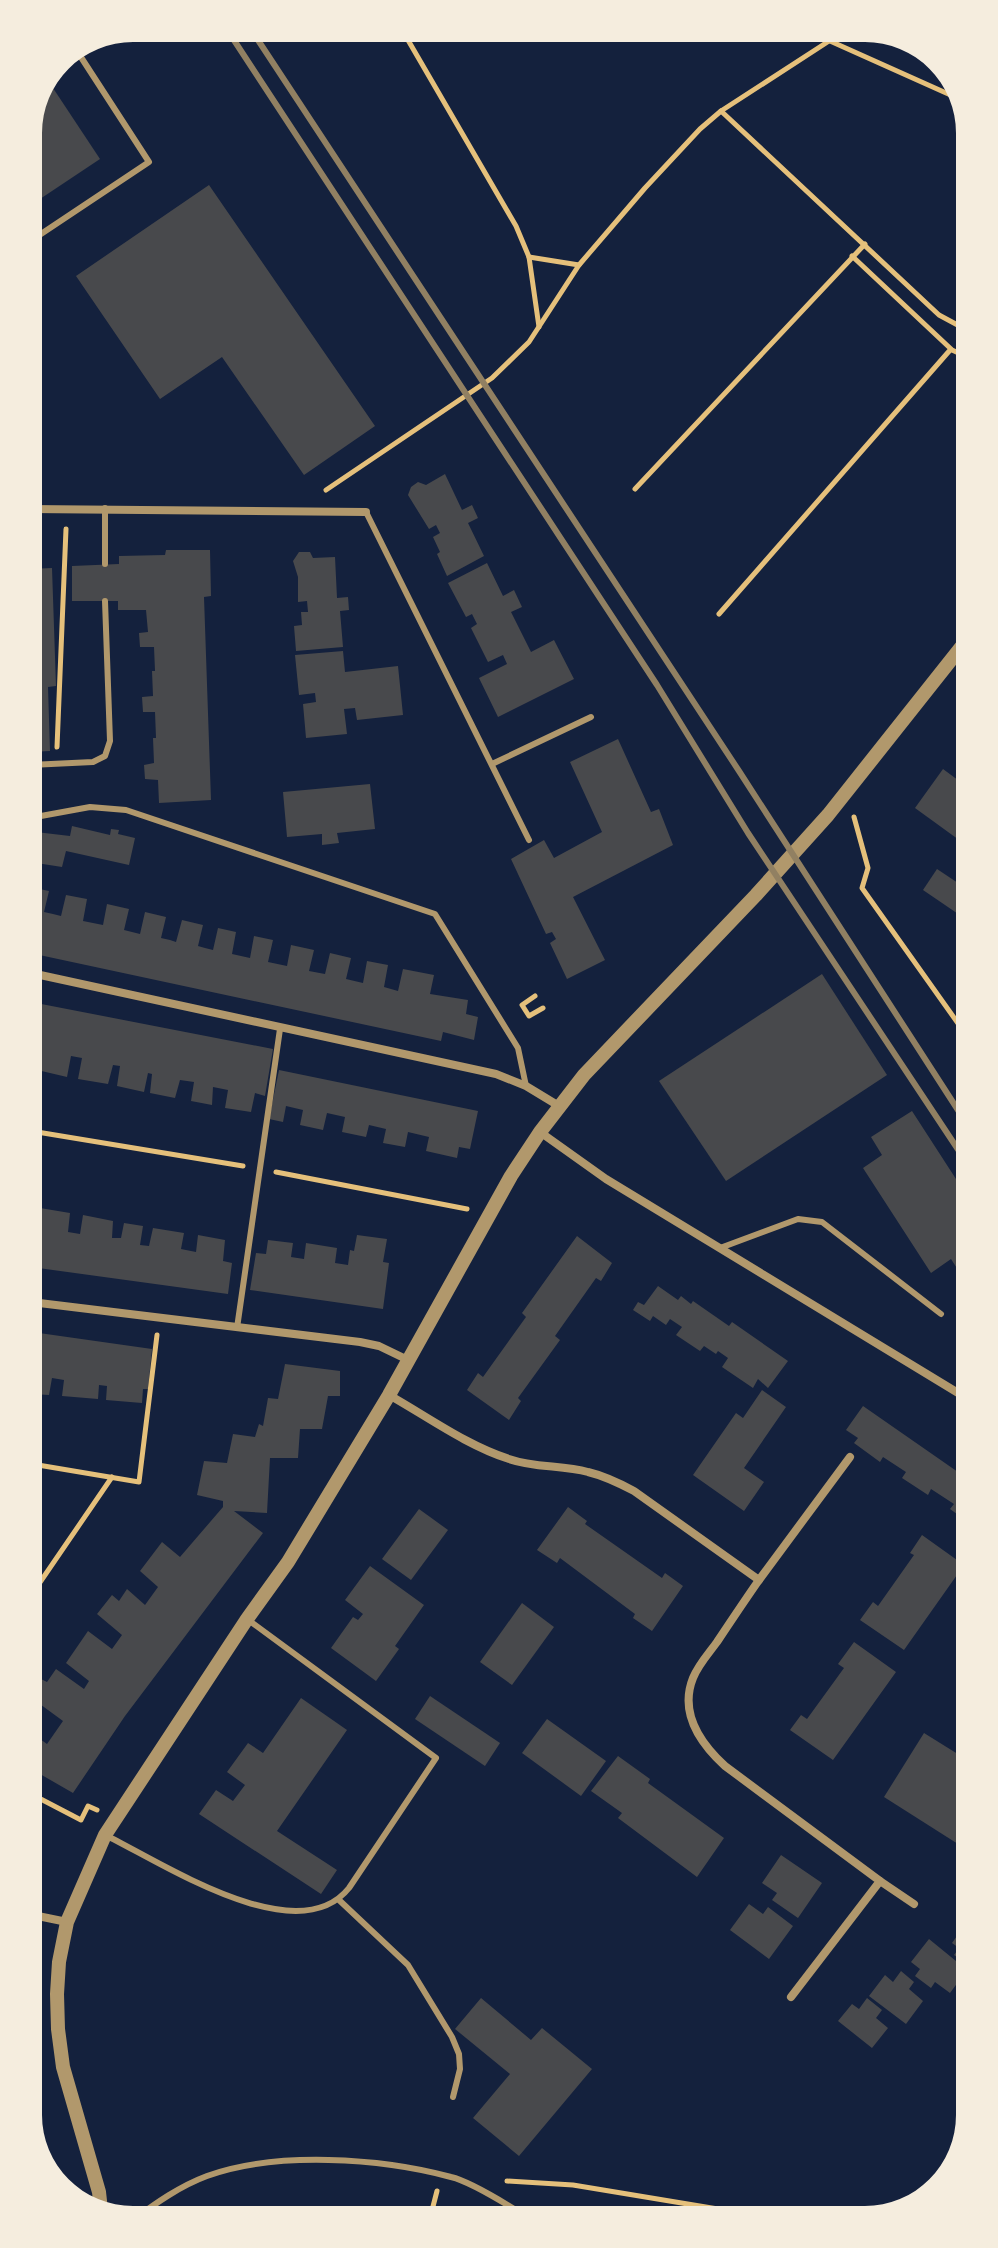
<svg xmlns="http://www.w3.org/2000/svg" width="998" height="2248" viewBox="0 0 998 2248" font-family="Rubik,sans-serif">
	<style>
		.building { fill: #48494c }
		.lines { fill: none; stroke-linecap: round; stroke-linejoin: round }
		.path { stroke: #e5c07b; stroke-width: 5 }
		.service { stroke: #b1986c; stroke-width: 6 }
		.minor { stroke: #b1986c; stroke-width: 8 }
		.tertiary { stroke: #b1986c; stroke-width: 14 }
		.rail { stroke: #918062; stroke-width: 6 }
	</style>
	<rect width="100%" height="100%" fill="#14213d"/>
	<g class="building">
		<polygon points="49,82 100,159 28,207 28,127"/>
		<polygon points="209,185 375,426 304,475 222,357 160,399 76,276"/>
		<polygon points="445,474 462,510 472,505 478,518 468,523 484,556 447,576 437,554 440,552 433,537 440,533 436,525 429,529 408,495 411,487 418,482 426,485"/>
		<polygon points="166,550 210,550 211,596 204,597 211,800 159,803 158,780 145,779 144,765 154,763 153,738 156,738 155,712 143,712 142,697 153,696 152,671 155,671 154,647 140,647 139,633 148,632 146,610 118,610 118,601 72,601 72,566 119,564 119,556 165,555"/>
		<polygon points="299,552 310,552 313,558 335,557 337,598 348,597 349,610 340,611 343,647 296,651 294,626 302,625 301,612 308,612 307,601 298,602 298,577 293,561"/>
		<polygon points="487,563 503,596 514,590 522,607 511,612 531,652 554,640 574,679 498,717 479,678 507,664 503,655 488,662 471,628 477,624 472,614 466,617 448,583"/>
		<polygon points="52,568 56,686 48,687 50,751 30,752 29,569"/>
		<polygon points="343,651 345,672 398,666 403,715 357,720 355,708 344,709 347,734 306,738 303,704 316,702 315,693 299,695 295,655"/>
		<polygon points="618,739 651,812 659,809 673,845 573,897 605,960 567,979 550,943 556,939 552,932 546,934 511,859 544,840 554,858 602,832 570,762"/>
		<polygon points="943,769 966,786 966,845 915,808"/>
		<polygon points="370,784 375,829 337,833 339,843 322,845 322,834 287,837 283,792"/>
		<polygon points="72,826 110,835 111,829 119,830 118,834 135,838 129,865 66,851 62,867 30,862 36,832 70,836"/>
		<polygon points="937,869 967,889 967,920 923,890"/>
		<polygon points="30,887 49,891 44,912 53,914 61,916 66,895 87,899 83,921 103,925 107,904 129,909 124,930 140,934 145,912 166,917 161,938 170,940 176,942 182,920 203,925 198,946 205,948 213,950 218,928 236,932 232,954 250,958 254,936 273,940 268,962 287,966 291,945 314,950 309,971 325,974 330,953 351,958 346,979 363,983 367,961 388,965 384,987 398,991 403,969 434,975 430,994 468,1000 466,1014 478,1017 474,1040 443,1032 441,1041 30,953"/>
		<polygon points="822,974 887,1075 726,1181 659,1081"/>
		<polygon points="31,1002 273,1049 265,1096 255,1093 251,1112 225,1108 228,1090 213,1087 212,1105 191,1101 194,1082 180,1080 175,1098 150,1093 152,1074 148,1073 144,1092 117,1086 120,1066 113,1065 108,1084 78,1079 82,1058 71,1056 67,1077 33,1069 35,1048 31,1048"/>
		<polygon points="279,1070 478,1111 470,1149 459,1147 457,1158 426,1151 429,1137 408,1132 405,1147 383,1143 386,1129 369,1125 366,1137 342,1132 345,1117 327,1113 323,1130 300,1125 303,1110 286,1106 283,1122 269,1119"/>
		<polygon points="912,1111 967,1196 968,1273 962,1276 951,1259 931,1273 863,1168 882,1155 871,1137"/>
		<polygon points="40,1208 70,1213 68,1232 80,1234 83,1215 113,1221 112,1238 121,1238 124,1223 143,1226 140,1245 149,1246 153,1228 184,1233 181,1249 196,1252 198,1235 225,1240 223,1261 232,1263 228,1294 31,1267 31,1227 34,1228"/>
		<polygon points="357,1235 387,1239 383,1262 389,1263 383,1309 250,1290 256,1253 266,1254 268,1240 293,1243 291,1257 304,1259 306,1243 337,1248 335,1263 348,1265 350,1250 354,1251"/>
		<polygon points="577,1236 612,1263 601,1281 596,1278 555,1336 560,1340 518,1398 521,1401 509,1420 467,1390 478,1373 483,1377 526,1317 522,1313"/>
		<polygon points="658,1286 678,1300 681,1296 691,1304 693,1301 729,1326 732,1322 788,1361 768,1388 758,1379 753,1388 722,1367 728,1358 718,1351 716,1354 704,1346 700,1351 676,1335 682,1327 670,1319 666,1325 653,1316 650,1321 633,1310 638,1302 644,1305"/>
		<polygon points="32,1332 152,1349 148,1389 143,1389 142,1403 106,1400 107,1386 99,1385 98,1399 62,1396 64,1380 52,1378 49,1395 32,1394"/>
		<polygon points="285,1364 340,1371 340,1396 328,1396 322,1429 300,1429 298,1458 270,1458 267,1513 234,1511 263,1533 125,1716 73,1793 33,1770 33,1734 47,1744 63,1721 33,1699 32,1692 41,1679 47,1682 56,1669 84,1689 89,1681 66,1663 88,1631 112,1649 122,1635 97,1614 112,1595 119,1601 127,1589 145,1605 158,1587 140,1571 162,1542 180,1557 223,1507 223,1501 197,1495 204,1461 227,1463 233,1434 255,1437 259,1424 263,1426 268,1398 278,1399"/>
		<polygon points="762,1390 786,1407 744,1468 764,1482 744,1511 693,1475 736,1413 743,1418"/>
		<polygon points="863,1406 968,1479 968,1522 950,1509 954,1504 931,1489 928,1495 902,1478 906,1472 883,1457 880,1462 854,1443 858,1438 846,1430"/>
		<polygon points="568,1507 587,1521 585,1524 662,1578 665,1573 683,1586 652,1631 633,1618 635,1614 560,1558 557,1563 537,1550"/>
		<polygon points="419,1509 448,1530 411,1580 382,1559"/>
		<polygon points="922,1535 964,1565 904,1650 860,1620 873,1602 878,1606 914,1555 910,1553"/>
		<polygon points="370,1566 424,1605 395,1646 399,1649 376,1681 331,1648 353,1617 358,1620 363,1614 345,1600"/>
		<polygon points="522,1603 554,1627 512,1685 480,1662"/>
		<polygon points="854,1642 896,1672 833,1760 790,1730 801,1715 807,1719 844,1668 838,1664"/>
		<polygon points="430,1696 500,1743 485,1766 415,1719"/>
		<polygon points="301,1698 347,1730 277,1831 337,1870 321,1894 199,1814 216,1790 233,1801 245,1785 227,1772 248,1743 263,1753"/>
		<polygon points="547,1719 606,1761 581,1796 522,1753"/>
		<polygon points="924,1733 969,1761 969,1851 884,1797"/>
		<polygon points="618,1756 650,1779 648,1783 724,1838 697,1877 618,1818 622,1813 591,1791"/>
		<polygon points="781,1855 822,1883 798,1918 772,1900 777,1893 762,1883"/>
		<polygon points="749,1904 763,1914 768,1907 793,1926 769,1959 730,1930"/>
		<polygon points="969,1919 970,1958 970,1966 954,1955 959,1948 952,1943"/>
		<polygon points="929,1939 967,1970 950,1993 935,1982 931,1988 915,1976 920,1969 911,1962"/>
		<polygon points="901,1971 914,1982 909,1989 923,2001 906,2024 869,1996 885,1975 893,1982"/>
		<polygon points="481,1998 531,2040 542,2028 592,2069 519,2156 473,2118 510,2074 455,2029"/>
		<polygon points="867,1998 882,2010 876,2018 888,2028 872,2048 838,2021 852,2004 859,2009"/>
	</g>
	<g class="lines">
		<g class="path">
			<polyline points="401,28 516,226 529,257 539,327"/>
			<polyline points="830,41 964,101"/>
			<polyline points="721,111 939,315 965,329"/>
			<polyline points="529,257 579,265"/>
			<polyline points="952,350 965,356"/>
			<polyline points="635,489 865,244"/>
			<polyline points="326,490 492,378 529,342 579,265 645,188 700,129 721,111 849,28"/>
			<polyline points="719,614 951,349 852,256"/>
			<polyline points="57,747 66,529"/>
			<polyline points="854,817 868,868 862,888 967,1036"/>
			<polyline points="535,996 522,1005 529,1016 543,1008"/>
			<polyline points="31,1131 243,1166"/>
			<polyline points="276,1172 467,1209"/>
			<polyline points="32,1464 139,1482 157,1335"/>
			<polyline points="32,1594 112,1477"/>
			<polyline points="33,1795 81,1820 88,1806 97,1810"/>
			<polyline points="507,2181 573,2185 754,2215"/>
			<polyline points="430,2218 437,2191"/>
		</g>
		<g class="service">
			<polyline points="29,242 149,162 77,51"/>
			<polyline points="105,508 105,564"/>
			<polyline points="366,512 529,840"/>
			<polyline points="492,764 591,717"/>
			<polyline points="30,765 93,762 105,756 110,741 105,601"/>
			<polyline points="30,818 90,807 126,810 435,914 518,1048 526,1086"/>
			<polyline points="720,1248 798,1219 822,1222 941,1314"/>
			<polyline points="237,1328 280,1029"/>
			<path d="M105,1835C161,1862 297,1953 349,1888L436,1758L247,1619"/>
			<polyline points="339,1900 408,1965 452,2037 459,2054 460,2069 453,2097"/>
			<path d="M133,2220C156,2203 180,2186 207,2176C276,2151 381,2158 451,2177C472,2182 508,2205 527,2217"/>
		</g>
		<g class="minor">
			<polyline points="29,509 366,512"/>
			<polyline points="31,973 496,1074 526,1086 559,1106"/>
			<polyline points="540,1132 606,1179 968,1399"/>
			<polyline points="31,1302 360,1342 379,1346 408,1360"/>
			<path d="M389,1395C428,1417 466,1445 509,1459C535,1468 562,1465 588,1472C605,1476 619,1483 634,1491L759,1580C745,1600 731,1621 717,1642C709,1653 698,1665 693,1678C679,1713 700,1743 725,1766L880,1881L791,1997"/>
			<polyline points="759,1580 850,1457"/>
			<polyline points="880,1881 914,1904"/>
			<polyline points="33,1915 67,1922"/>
		</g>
		<polyline class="tertiary" points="101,2210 99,2192 63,2067 58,2029 57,1994 59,1962 67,1922 105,1835 247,1619 288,1562 389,1395 511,1176 540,1132 584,1075 756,895 828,815 966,641"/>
		<g class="rail">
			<polyline points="226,28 657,685 748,833 967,1163"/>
			<polyline points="250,28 739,771 967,1124"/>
		</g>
	</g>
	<path d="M0 0H998V2248H0ZM133 42H865A91 91 0 0 1 956 133V2115A91 91 0 0 1 865 2206H133A91 91 0 0 1 42 2115V133A91 91 0 0 1 133 42Z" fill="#f5edde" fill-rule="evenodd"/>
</svg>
